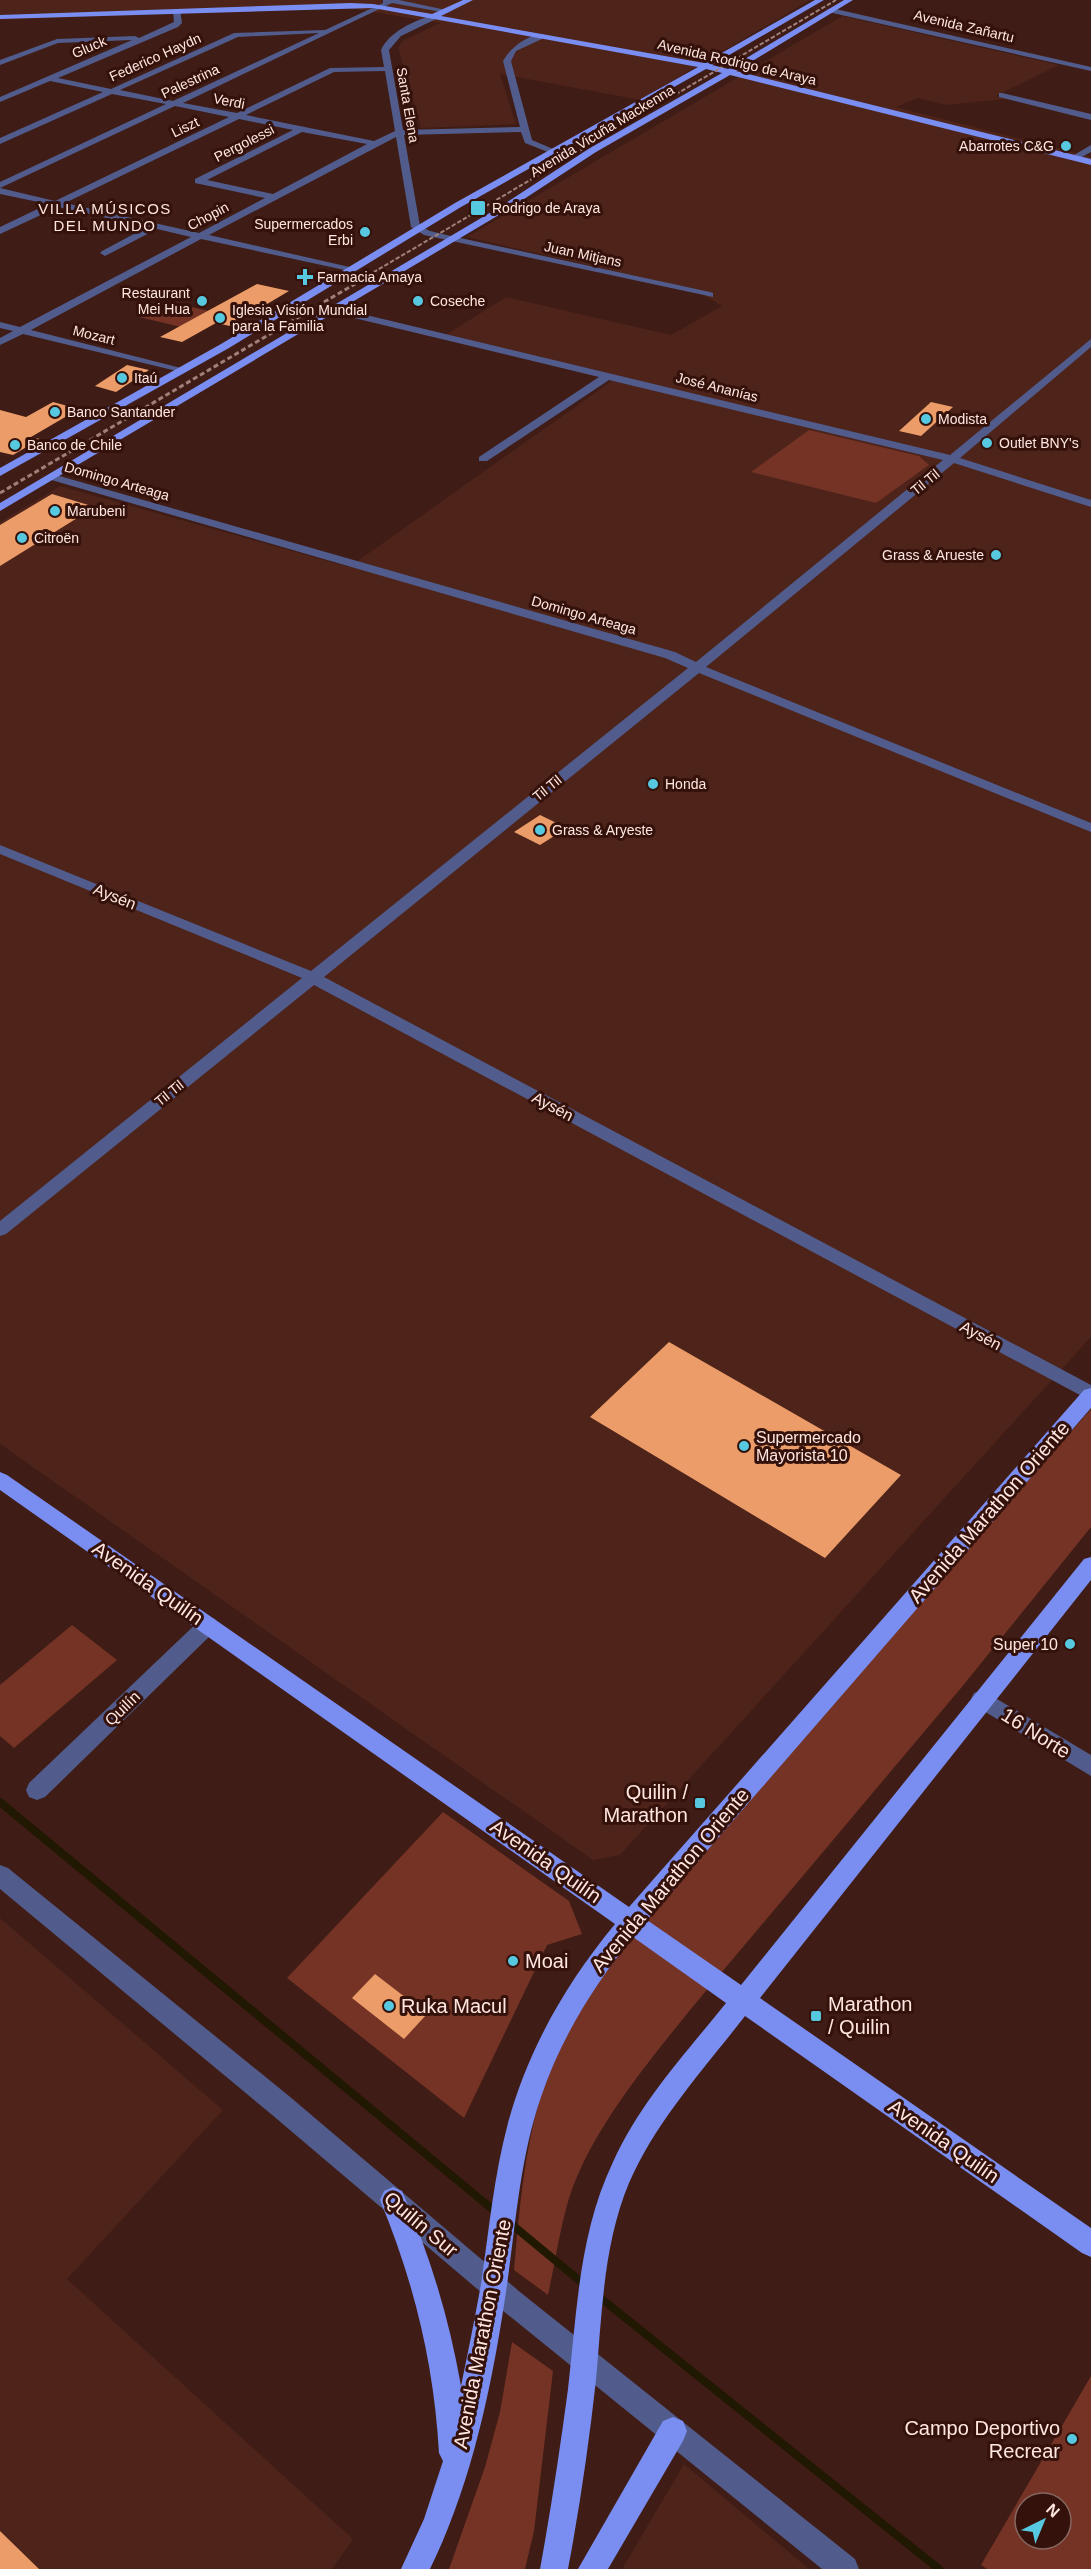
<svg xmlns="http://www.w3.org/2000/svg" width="1091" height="2569" viewBox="0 0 1091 2569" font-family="Helvetica,sans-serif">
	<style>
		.built { fill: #4d231a }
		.green { fill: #743325; fill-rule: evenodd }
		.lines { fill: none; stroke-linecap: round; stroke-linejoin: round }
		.stream { stroke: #201800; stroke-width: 8 }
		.building { fill: #eb9c68 }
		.minor { fill: #515c8c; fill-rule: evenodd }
		.major { fill: #7a8df1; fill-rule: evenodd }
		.rail-far1 { stroke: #9f817a; stroke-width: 2; stroke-dasharray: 4.5 2; stroke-linecap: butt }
		.rail { stroke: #9f817a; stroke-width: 3; stroke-dasharray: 5 3; stroke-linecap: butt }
		.poi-dot { fill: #56c9e1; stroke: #34120b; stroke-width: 2 }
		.labels { text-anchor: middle; stroke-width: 6; stroke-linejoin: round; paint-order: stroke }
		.far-street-label { font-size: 14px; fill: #ffe6e0; stroke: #34120b }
		.far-poi-label { font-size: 14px; fill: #ffe6e0; stroke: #34120b; text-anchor: start }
		.far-neighbourhood-label { font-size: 15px; letter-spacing: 1.5px; fill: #ffe6e0; stroke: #34120b }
		.street-label { font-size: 16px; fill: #ffe6e0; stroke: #34120b }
		.poi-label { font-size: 16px; fill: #ffe6e0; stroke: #34120b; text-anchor: start }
		.near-street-label { font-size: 20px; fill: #ffe6e0; stroke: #34120b }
		.near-poi-label { font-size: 20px; fill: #ffe6e0; stroke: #34120b; text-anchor: start }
	</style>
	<rect width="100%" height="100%" fill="#3f1c15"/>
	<g class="built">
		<polygon points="0,0 810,0 640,100 500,74 516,124 421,128 398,47 404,40 440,23 342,7 0,20"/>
		<polygon points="842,16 1059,65 996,96 1006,99 946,105 918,98 896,107 1091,157 1091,1337 620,1855 593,1860 0,1444 0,522 60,486 349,567 613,380 444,336 506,297 671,335 722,306 695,290 467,237"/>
		<polygon points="0,1918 223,2110 67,2279 353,2539 332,2569 0,2569"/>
		<polygon points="684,2464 809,2569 622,2569"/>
	</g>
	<g class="green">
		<polygon points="174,303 209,311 181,327 139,317 151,310 159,312"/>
		<polygon points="809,430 919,456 929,465 876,503 751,472"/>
		<path d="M1091,1409V1527L961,1688L695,2004C653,2056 602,2117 576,2179C562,2212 556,2260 548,2295L514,2270C519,2212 524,2154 540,2098C555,2044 588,1997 620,1953L881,1647Z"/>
		<polygon points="72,1625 117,1660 14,1748 0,1736 0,1685"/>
		<polygon points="443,1812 569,1901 582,1934 547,1945 464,2118 287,1978"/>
		<polygon points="512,2342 553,2371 534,2531 525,2569 449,2569 485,2467 500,2412"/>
		<path d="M1091,2376V2569H987L981,2565ZM1025,2503H1061V2539H1025Z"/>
	</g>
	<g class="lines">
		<g class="stream">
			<polyline points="0,1802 497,2213"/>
			<polyline points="510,2223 585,2285"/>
			<polyline points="598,2296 939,2569"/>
		</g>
	</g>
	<g class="building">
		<polygon points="257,284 289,291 230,326 216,323 182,342 160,337"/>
		<polygon points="127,365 149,370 116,392 95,386"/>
		<polygon points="53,402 79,409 31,437 40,439 13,455 0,452 0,410 26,417"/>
		<polygon points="931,402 953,407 921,436 899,431"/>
		<polygon points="52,494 95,507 0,566 0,525"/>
		<polygon points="540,815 567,828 540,845 514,832"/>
		<polygon points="669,1342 901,1475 825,1558 590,1417"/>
		<polygon points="375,1974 427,2014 404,2039 352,1998"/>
		<polygon points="0,2531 39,2569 0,2569"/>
	</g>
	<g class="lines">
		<g class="minor">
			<path d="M383,0H399L451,11L447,13L392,3L183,103L237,113L330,68L384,67L381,50C390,31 414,21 433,15H436V19L401,36L389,50L403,130L520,127L503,61C510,48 528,34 544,34V38L516,51L511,61L532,140L560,152L553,154L525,143L521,132L404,135L420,226L430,231L451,236L710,292L713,293V297L424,235L411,227L396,137L209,235L354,268V272L201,239L31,330L185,369V373L23,334L0,345V338L13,331L0,328V322L20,327L191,237L157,229L105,256L100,253L102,251L147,227L58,207L0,234V227L48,204L0,194V188L55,201L229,117L175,106L0,188V182L166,104L112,94L0,144V138L103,92L50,81L0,102V97L132,40L58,43L0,65V60L57,39L135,36L139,38L174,22L173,11L180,9L182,23L178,27L58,78L111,89L234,33L325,30L383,3ZM319,33L173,101L120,90L238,37ZM385,71L395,131L374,141L246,115L334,72ZM239,119L293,130L195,179V183L265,198L199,233L65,203ZM302,132L367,144L273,194L207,180Z"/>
			<polygon points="831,8 1091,67 1091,71 828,12 827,10"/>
			<polygon points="1002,93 1091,114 1091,120 999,97 999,93"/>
			<polygon points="1091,145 1091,152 1076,160 1069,158"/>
			<polygon points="333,307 950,455 1091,339 1091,347 960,458 1091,500 1091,507 954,463 706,667 1091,823 1091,832 699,673 324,977 1091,1385 1091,1401 314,985 6,1234 0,1236 0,1221 302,978 0,854 0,845 311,971 688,668 665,658 48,479 48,475 56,475 675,652 696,662 943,460 609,380 487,461 479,461 479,457 599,377 329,312 328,310"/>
			<polygon points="208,1616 215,1619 218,1625 215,1631 45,1797 37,1800 29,1797 26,1790 29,1783 201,1619"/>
			<polygon points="982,1690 1091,1755 1091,1776 974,1705 971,1699 974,1693"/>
			<polygon points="0,1865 8,1868 289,2096 520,2292 855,2559 859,2569 822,2569 502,2310 271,2114 0,1889"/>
		</g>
		<g class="major">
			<polygon points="463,0 473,0 441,16 704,63 815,0 824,0 712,65 728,69 844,0 853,0 736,71 1091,159 1091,165 730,75 596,152 504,212 0,511 0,503 498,208 590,148 722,73 706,69 461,207 229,348 0,476 0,468 221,344 455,203 698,67 373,8 0,19 0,15 351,3 373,4 432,14"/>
			<path d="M1091,1388V1408L647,1920L741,1985L1084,1559L1091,1557V1580L760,1998L1091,2228V2257L1082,2253L745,2016C704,2069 656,2121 629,2183C603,2245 602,2315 596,2380C589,2443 580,2506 568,2569H540C551,2509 560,2449 568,2389C577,2311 579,2233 613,2162C640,2102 686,2053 726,2003L633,1937C594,1985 561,2038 541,2097C520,2158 516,2222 507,2285C493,2381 473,2481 430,2569H401L424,2519L443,2461L439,2453C434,2364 414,2282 380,2200L384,2191L393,2187L402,2191C430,2255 449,2318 461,2386C468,2352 475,2318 481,2284C489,2230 494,2175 508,2123C528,2049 567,1982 615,1924L0,1490V1472L7,1475L629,1907L1084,1390Z"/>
			<polygon points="673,2417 683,2421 687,2431 683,2441 608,2569 578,2569 663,2421"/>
		</g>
		<polyline class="rail-far1" points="362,279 836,0"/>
		<polyline class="rail" points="0,493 365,278"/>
	</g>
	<g class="poi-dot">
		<circle cx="1066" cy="146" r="6"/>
		<rect x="470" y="200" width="16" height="16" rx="3"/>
		<circle cx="365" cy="232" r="6"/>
		<path d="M302 268h6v6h6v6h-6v6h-6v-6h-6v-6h6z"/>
		<circle cx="202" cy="301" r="6"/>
		<circle cx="418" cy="301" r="6"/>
		<circle cx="220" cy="318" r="6"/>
		<circle cx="122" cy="378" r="6"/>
		<circle cx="55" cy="412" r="6"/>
		<circle cx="926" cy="419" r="6"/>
		<circle cx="987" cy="443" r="6"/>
		<circle cx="15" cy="445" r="6"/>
		<circle cx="55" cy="511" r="6"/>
		<circle cx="22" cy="538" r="6"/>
		<circle cx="996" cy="555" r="6"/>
		<circle cx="653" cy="784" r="6"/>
		<circle cx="540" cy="830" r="6"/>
		<circle cx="744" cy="1446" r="6"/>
		<circle cx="1070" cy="1644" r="6"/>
		<rect x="694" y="1797" width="12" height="12" rx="3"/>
		<circle cx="513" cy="1961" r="6"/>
		<circle cx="389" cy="2006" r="6"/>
		<rect x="810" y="2010" width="12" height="12" rx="3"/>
		<circle cx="1072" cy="2439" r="6"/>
	</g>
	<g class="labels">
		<g class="far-street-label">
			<text transform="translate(964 26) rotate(13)" y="5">Avenida Zañartu</text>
			<text transform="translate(89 47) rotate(-23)" y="5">Gluck</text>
			<text transform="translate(155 57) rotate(-24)" y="5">Federico Haydn</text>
			<text transform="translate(737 62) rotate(13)" y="5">Avenida Rodrigo de Araya</text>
			<text transform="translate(190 81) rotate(-25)" y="5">Palestrina</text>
			<text transform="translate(229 101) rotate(11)" y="5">Verdi</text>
			<text transform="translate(408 105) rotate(80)" y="5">Santa Elena</text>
			<text transform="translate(185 127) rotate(-26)" y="5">Liszt</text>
			<text transform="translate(602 131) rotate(-31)" y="5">Avenida Vicuña Mackenna</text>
			<text transform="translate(244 143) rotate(-27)" y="5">Pergolessi</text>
			<text transform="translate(208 216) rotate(-28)" y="5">Chopin</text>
			<text transform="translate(583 254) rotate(12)" y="5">Juan Mitjans</text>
			<text transform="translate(94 335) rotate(14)" y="5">Mozart</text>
			<text transform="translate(717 387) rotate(14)" y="5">José Ananías</text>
			<text transform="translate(117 481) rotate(16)" y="5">Domingo Arteaga</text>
			<text transform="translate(925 482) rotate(-39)" y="5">Til Til</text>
			<text transform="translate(584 615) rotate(16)" y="5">Domingo Arteaga</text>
			<text transform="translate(547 788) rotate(-39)" y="5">Til Til</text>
			<text transform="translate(169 1093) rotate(-39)" y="5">Til Til</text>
		</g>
		<g class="far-poi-label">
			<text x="1054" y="151" text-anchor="end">Abarrotes C&amp;G</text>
			<text x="492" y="213">Rodrigo de Araya</text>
			<text x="353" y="229" text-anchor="end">Supermercados<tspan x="353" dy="16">Erbi</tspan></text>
			<text x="317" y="282">Farmacia Amaya</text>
			<text x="190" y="298" text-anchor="end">Restaurant<tspan x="190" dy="16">Mei Hua</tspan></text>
			<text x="430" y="306">Coseche</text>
			<text x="232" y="315">Iglesia Visión Mundial<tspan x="232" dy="16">para la Familia</tspan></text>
			<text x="134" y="383">Itaú</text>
			<text x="67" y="417">Banco Santander</text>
			<text x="938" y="424">Modista</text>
			<text x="999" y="448">Outlet BNY's</text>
			<text x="27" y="450">Banco de Chile</text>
			<text x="67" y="516">Marubeni</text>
			<text x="34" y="543">Citroën</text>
			<text x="984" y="560" text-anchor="end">Grass &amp; Arueste</text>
			<text x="665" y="789">Honda</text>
			<text x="552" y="835">Grass &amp; Aryeste</text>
		</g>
		<g class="far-neighbourhood-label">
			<text x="105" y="214">VILLA MÚSICOS<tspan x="105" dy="17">DEL MUNDO</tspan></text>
		</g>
		<g class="street-label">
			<text transform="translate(115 896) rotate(22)" y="6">Aysén</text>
			<text transform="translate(553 1106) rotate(28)" y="6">Aysén</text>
			<text transform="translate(981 1335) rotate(28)" y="6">Aysén</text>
			<text transform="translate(122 1708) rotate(-44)" y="6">Quilín</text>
		</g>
		<g class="poi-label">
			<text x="756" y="1443">Supermercado<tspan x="756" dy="18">Mayorista 10</tspan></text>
			<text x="1058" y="1650" text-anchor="end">Super 10</text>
		</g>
		<g class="near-street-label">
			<text transform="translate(989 1512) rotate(-49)" y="7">Avenida Marathon Oriente</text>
			<text transform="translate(148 1583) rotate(35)" y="7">Avenida Quilín</text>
			<text transform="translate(1036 1733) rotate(32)" y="7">16 Norte</text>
			<text transform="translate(546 1861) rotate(35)" y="7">Avenida Quilín</text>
			<text transform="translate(670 1880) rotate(-50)" y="7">Avenida Marathon Oriente</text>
			<text transform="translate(944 2141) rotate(35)" y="7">Avenida Quilín</text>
			<text transform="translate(421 2224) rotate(40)" y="7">Quilín Sur</text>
			<text transform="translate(482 2334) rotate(-79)" y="7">Avenida Marathon Oriente</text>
		</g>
		<g class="near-poi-label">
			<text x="688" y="1799" text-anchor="end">Quilin /<tspan x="688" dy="23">Marathon</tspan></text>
			<text x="525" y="1968">Moai</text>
			<text x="828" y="2011">Marathon<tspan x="828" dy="23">/ Quilin</tspan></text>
			<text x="401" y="2013">Ruka Macul</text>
			<text x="1060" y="2435" text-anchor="end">Campo Deportivo<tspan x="1060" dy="23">Recrear</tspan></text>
		</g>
	</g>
	<g transform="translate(1043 2521) rotate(43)"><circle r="28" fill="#34120b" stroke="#856760" stroke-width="1.5"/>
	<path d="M0-4.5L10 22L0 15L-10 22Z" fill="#56c9e1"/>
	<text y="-9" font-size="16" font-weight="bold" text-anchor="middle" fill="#ffe6e0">N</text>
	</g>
</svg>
